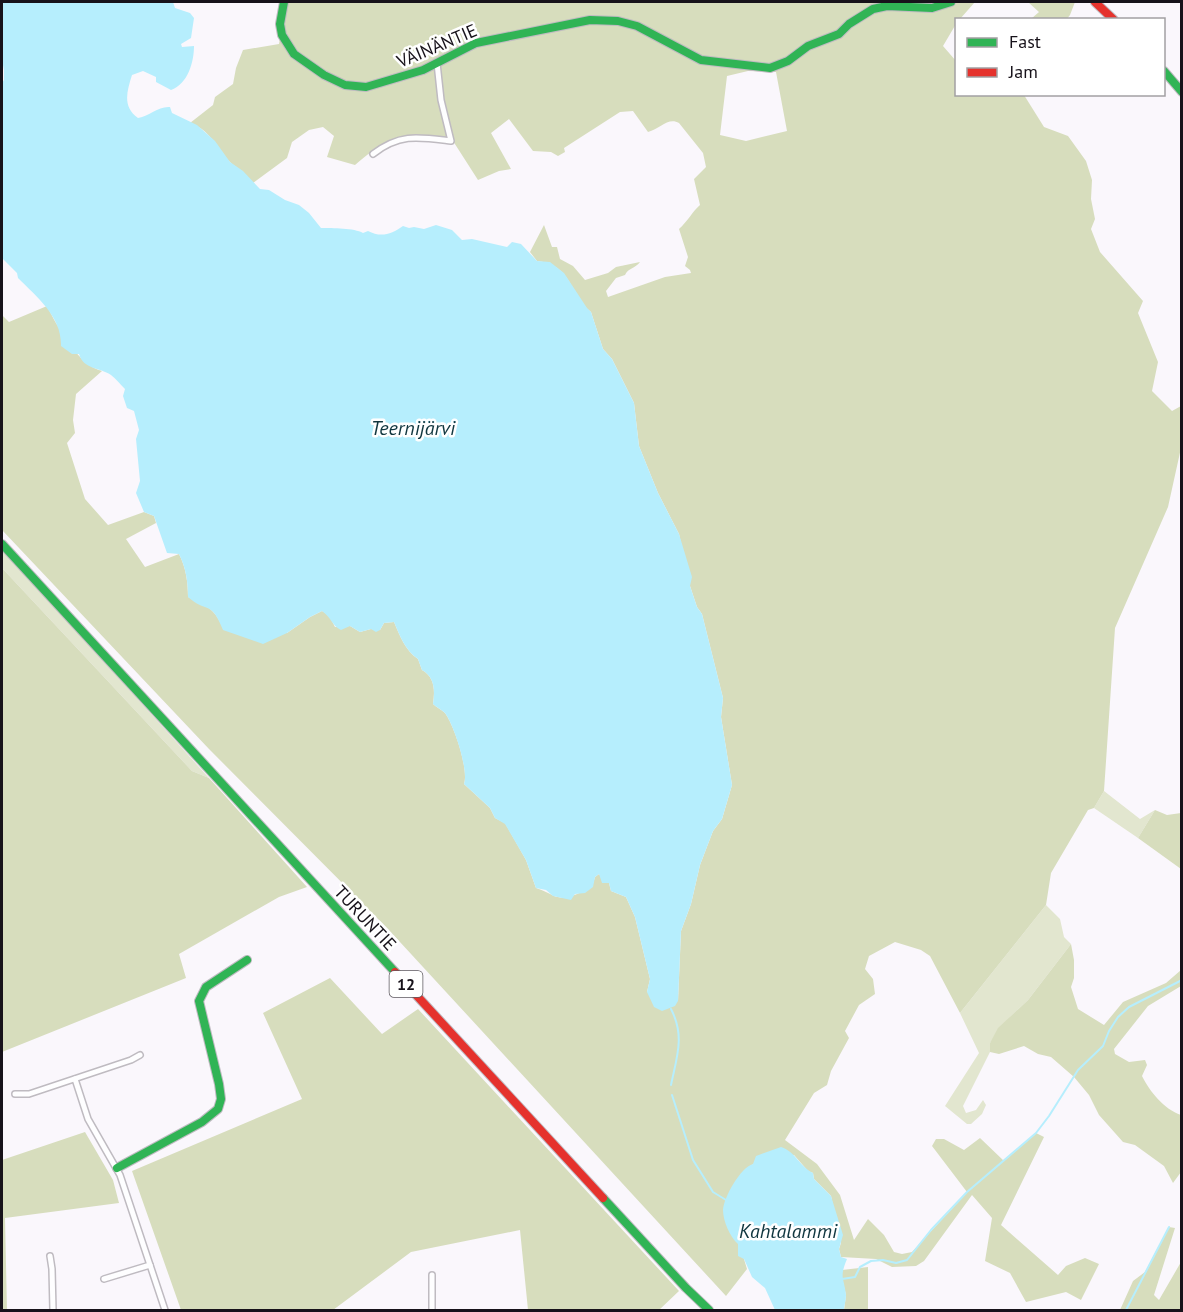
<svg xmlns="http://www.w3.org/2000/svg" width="1183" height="1312" viewBox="0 0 1183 1312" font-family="'PT Sans',sans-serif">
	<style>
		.green { fill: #e2e6cf }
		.forest { fill: #d7ddbd; fill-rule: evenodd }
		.water { fill: #b6eefd }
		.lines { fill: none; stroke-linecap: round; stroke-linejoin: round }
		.stream { stroke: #b6eefd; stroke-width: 2 }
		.street-casing { stroke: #bfbbc1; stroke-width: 8 }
		.fast-casing { stroke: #bfbbc1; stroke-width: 10 }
		.jam-casing { stroke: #bfbbc1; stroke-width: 10 }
		.street { stroke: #fefeff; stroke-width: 5 }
		.fast { stroke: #30b455; stroke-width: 8 }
		.jam { stroke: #e5322d; stroke-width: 8 }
		.labels { text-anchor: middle; stroke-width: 5; stroke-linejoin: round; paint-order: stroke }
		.shield { fill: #fff; stroke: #5d595f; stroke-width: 1.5 }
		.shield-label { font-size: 16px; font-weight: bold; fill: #17121a }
		.street-label { font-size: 18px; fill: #17121a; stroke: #fff }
		.water-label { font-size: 20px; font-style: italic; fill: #113740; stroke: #fff }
	</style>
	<rect width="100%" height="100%" fill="#faf7fc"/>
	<g class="green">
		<polygon points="2,549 209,778 192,771 2,568"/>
		<polygon points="1104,791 1140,819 1155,810 1138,838 1094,808"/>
		<polygon points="1046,905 1060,919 1064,937 1071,944 1028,1000 1011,1016 990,1043 990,1052 963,1106 966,1113 976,1110 983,1100 986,1105 982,1114 971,1124 967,1124 945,1106 979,1053 960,1013"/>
	</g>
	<g class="forest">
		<path d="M288,2H975L960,19L956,20V24L943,46L956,61V94L1024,95L1044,127L1068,136L1086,161L1092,180L1091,199L1095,219L1091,229L1100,252L1143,301L1138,313L1158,362L1152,391L1172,411L1181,406V448L1168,507L1115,628L1104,791L1094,808L1088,810L1051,873L1046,905L960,1013L930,956L921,950L895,942L869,956L865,969L873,979L875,994L859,1005L845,1031L849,1038L831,1071L827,1085L814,1093L785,1140L817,1164L840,1195L854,1240L868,1219L884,1235L894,1252L902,1254L912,1252L967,1192L932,1146L936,1139H944L964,1150L980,1138L1004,1161L1036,1133L1044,1137L1001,1225L1058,1275L1066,1266L1085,1258L1099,1264L1081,1300L1066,1292L1026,1302L1010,1273L985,1261L992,1218L972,1195L924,1261L916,1266L892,1267L876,1259L841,1257L839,1249L841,1243L831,1196L814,1179L813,1173L808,1171L794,1155L753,1164L726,1200L747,1269L726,1296L388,929L209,749L2,530V315L9,322L47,306C58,328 78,365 102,371L76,394L73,420L75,433L67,443L85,499L108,525L144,512L154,516L156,523L126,539L145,567L179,554C186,568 188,582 188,597C208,606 215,609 224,630L287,633L310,617L322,611L329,615L335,627L350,626L360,632L371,629L380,630L384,623L394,622C400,636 405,650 418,659L422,670C435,677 435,691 433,704C436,707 442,710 445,713C454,725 469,770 464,784L490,808L495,818L505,823L526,860L536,888C543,890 548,893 554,896C567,901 581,892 592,887L595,877L599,874L609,883L611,891L626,897L635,917L650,979L647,992L678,1001L681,931L691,904L700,865L713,831L722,819L732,785L721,717L723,698L702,614L697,607L690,586L679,534L658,493L639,446L634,403L612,359L603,349L591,312C569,295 573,265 537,261L530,252L544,225L552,247H557L560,259L573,266L585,280L608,273L616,267L640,262C636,268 628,268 625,275L616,278L606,291L608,297L665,277L691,273L690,270L685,266L688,257L679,229C688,221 692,212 700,205L694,179L706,167L703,153L679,123C668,117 660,129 648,132L633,111L620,112L564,148L565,152L558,156L551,152L533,151L509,119L491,133L511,169L499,171L478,180L453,141C404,131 392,133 355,165L327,157L334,136L323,127L309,130L292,142L287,158L253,183C246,175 239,170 231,163C215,149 214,132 190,123L213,105L215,97L233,84L236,68L243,50L279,44L284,14ZM748,71L776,72L787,131L746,141L720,135L727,76Z"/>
		<polygon points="1028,2 1075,2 1070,15 1066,20 1031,19 1039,12"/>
		<polygon points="2,568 192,771 209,778 307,887 279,897 179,954 186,978 2,1052"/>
		<polygon points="1155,810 1167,815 1181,813 1181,869 1138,838"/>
		<path d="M1071,944L1074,960V978L1071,987L1078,1009L1104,1025L1123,1002L1166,983L1181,970V986L1148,1006L1114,1049L1115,1054L1129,1062L1145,1060L1147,1065L1142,1076C1150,1092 1164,1109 1181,1115V1172L1173,1183L1164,1166L1135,1145L1123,1142L1099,1115L1089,1095L1074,1077L1051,1057L1038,1054L1024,1046L999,1054L990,1052V1043L998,1028L1028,1000Z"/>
		<polygon points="330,978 382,1034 418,1009 679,1291 659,1310 528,1310 520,1230 411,1252 333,1310 181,1310 132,1171 302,1099 263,1013"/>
		<polygon points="85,1132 113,1180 119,1203 5,1218 7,1310 2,1310 2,1160"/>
		<polygon points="1169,1227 1175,1228 1154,1295 1159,1300 1181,1262 1181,1310 1120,1310 1133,1281 1145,1272"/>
		<polygon points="868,1267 868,1310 844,1310 846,1295 842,1279 842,1270"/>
	</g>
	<g class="water">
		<path d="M2,2H173L175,8L190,13L194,18L191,38L181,44L182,47L194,46C194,62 188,84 171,90L156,82V77L143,71L132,75C127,91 122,107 138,118C150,116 158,106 170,107L172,113L197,125L215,141L230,162L243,171L260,189L269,190L285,200L299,205L309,213L321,228C333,228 354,228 363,233L368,231C381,238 392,234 403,226L409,228L414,227L424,229L436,225L452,230L462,240L472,239L507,247L512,242L521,244L537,261L550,262L564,273L587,308L591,312L603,349L612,359L634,403L639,446L658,493L679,534L692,577L690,586L697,607L702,614L723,698L721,717L732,785L722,819L713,831L700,865L691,904L681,931L678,1001L675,1006L662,1011L654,1007L647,992L650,979L635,917L626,897L611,891L609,883H602L599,874L595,877L593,887L585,893L575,894L571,900L553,896L546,890L536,888L526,860L505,824L495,818L490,808L464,784C469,771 454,725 445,713C442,710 436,707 433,704C435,691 435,677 422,670L418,659C405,650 400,636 394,622L384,623L380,630L376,632L371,629L360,632L350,626L341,630C332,626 331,617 322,611L310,617L287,633L263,644L223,630C211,599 207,614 188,597C188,582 186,568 179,554L167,553L154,516L144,512L136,493L140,481L136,439L139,430L134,411L127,408L123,396L125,389C121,385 116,379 111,375C99,367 84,370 79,354H72L61,346C62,317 37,297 18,278L17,273L2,258V83L4,80V70L2,60Z"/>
		<path d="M781,1147C796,1152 800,1167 813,1173L814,1179L831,1196L843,1235L839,1249L841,1257L847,1259C839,1278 844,1277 846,1295C846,1300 844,1306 844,1310H775L765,1288L752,1277L744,1259L738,1256V1244C730,1237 723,1221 723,1210C724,1197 740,1168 753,1164L756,1156Z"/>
	</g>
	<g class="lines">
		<g class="stream">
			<path d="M671,1009C685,1036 677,1056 671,1085"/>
			<polyline points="672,1095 693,1160 713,1192 726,1200"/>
			<polyline points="842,1279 855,1277 860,1267 871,1261 883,1260 896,1263 907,1260 931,1230 967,1192 1036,1133 1049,1116 1078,1070 1103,1046 1109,1031 1118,1017 1129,1007 1182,980"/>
			<polyline points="1126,1310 1169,1227"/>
		</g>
		<defs>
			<g id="street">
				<path d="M373,154C400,133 419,137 451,141L441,100L437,63"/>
				<polyline points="75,1079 88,1119 120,1175 165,1310"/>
				<polyline points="15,1094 29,1094 131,1060 140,1055"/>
				<polyline points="50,1256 52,1269 53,1310"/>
				<polyline points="104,1279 150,1265"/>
				<polyline points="432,1310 432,1275"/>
			</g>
			<g id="fast">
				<polyline points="284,2 280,24 282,35 294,54 324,75 345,85 366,87 423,70 476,43 590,20 618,21 637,26 701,60 770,68 788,61 808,46 839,34 849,24 873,9 887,6 932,8 951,2"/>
				<polyline points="1164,71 1182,92"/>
				<polyline points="2,544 395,972"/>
				<polyline points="117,1168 202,1122 218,1109 221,1099 219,1084 199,1001 206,987 247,960"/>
				<polyline points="603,1198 686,1288 709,1310"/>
			</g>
			<g id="jam">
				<polyline points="1095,2 1114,20"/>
				<polyline points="395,972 603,1198"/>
			</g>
		</defs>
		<use href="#street" class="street-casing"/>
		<use href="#fast" class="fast-casing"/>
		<use href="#jam" class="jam-casing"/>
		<use href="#street" class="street"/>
		<use href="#fast" class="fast"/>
		<use href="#jam" class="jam"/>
	</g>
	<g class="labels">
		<rect class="shield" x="389.5" y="971" width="33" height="26" rx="4.5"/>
		<g class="shield-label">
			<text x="406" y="990">12</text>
		</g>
		<g class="street-label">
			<text transform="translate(437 46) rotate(-23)" y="6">VÄINÄNTIE</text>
			<text transform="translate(365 918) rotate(47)" y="6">TURUNTIE</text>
		</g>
		<g class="water-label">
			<text x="413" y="435">Teernijärvi</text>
			<text x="788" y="1238">Kahtalammi</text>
		</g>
	</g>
	<rect width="1183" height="1312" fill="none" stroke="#17121a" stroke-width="6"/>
	<rect x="955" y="18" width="210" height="78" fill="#ffffff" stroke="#a2a0a3" stroke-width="1.5"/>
	<rect x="967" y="38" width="30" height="9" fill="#30b455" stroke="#a2a0a3" stroke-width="1.5"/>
	<text x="1009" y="48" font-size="18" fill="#17121a">Fast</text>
	<rect x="967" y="68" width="30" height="9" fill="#e5322d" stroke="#a2a0a3" stroke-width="1.5"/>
	<text x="1009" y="78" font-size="18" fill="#17121a">Jam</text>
</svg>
